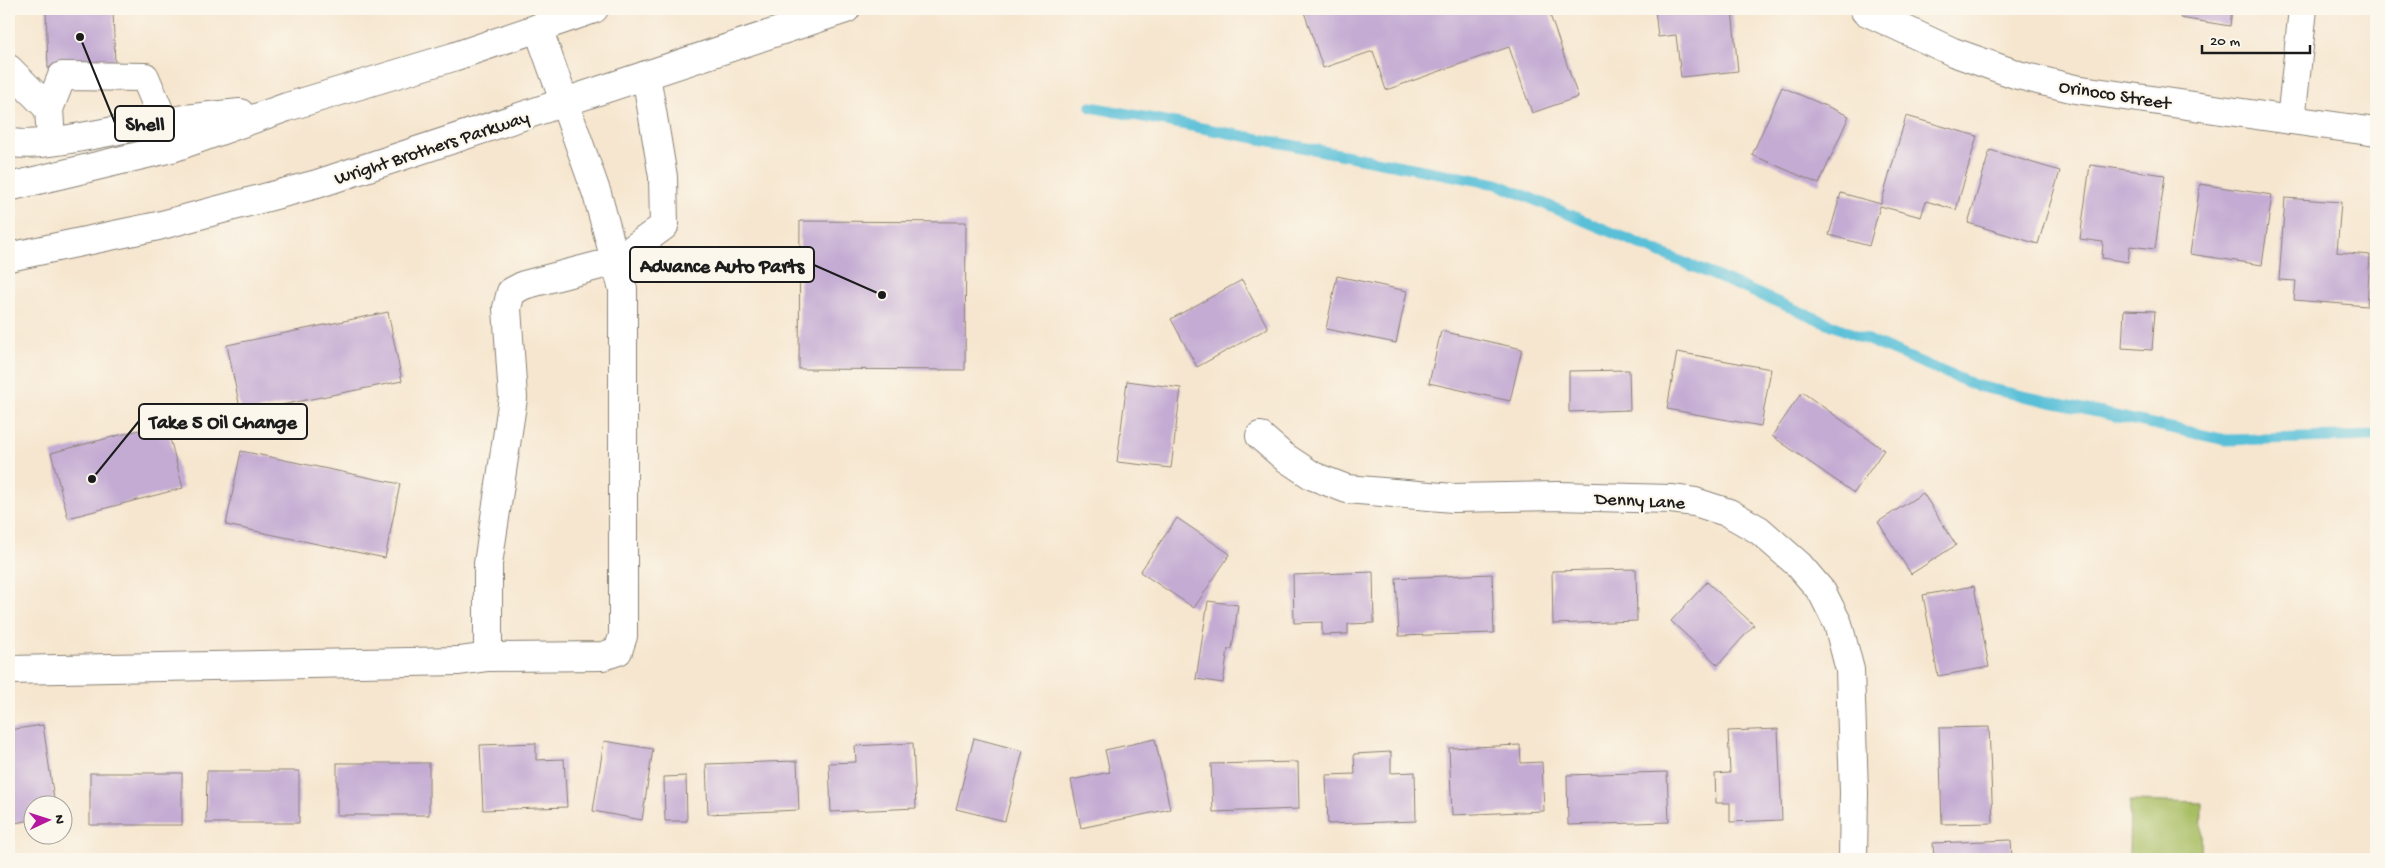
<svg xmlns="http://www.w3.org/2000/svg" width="2385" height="868" viewBox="0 0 2385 868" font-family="'Gochi Hand',sans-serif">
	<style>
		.green { fill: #a8be63; stroke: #626d40 }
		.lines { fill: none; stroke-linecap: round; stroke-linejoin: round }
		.stream { stroke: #5ac0d8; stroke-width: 11 }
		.building { fill: #c4abd3 }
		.minor-casing { stroke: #898176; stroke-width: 30 }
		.major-casing { stroke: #898176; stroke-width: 30 }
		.minor { stroke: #fff; stroke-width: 28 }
		.major { stroke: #fff; stroke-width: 28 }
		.labels { text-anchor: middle; stroke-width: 4.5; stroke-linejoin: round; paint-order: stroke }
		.street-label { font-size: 19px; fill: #1c1c1c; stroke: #fbf7ec }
		.leader { fill: none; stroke: #1c1c1c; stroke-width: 2 }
		.callout-dot { fill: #1c1c1c; stroke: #fbf7ec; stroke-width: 2 }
		.callout { fill: #fbf7ec; stroke: #1c1c1c; stroke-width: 2 }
		.callout-label { font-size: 20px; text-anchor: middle; font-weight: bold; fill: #1c1c1c }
	</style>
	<rect width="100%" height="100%" fill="#fbf7ec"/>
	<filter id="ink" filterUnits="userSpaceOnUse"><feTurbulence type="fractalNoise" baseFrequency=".02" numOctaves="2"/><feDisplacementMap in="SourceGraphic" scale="10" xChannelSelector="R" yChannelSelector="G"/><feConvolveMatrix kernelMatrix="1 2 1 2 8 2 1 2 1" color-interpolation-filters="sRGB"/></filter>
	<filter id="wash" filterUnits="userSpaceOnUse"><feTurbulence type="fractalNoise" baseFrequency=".0096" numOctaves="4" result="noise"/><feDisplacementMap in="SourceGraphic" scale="20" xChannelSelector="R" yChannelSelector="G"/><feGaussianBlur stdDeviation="1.12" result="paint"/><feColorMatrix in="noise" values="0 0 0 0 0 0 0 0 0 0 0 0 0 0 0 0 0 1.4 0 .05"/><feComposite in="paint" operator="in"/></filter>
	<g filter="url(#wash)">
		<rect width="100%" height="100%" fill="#f6e6cf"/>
		<polygon class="green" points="2130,801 2202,803 2201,859 2129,859"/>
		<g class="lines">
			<polyline class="stream" points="1091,107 1497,184 1977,386 2226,440 2376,436"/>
		</g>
		<g id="blocks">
			<g class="building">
				<polygon points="46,9 113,9 115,66 48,68"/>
				<polygon points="1303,9 1548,9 1578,97 1532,113 1509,47 1386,90 1373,51 1323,68"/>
				<polygon points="1655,9 1732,9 1738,71 1681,77 1676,35 1658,37"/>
				<polygon points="2182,9 2232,9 2230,26 2180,18"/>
				<polygon points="1782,87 1849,116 1819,184 1752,155"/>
				<polygon points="1906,116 1977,136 1956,210 1926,201 1921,217 1880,206 1869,246 1829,235 1841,193 1881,204"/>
				<polygon points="1990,150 2060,171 2038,244 1968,223"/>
				<polygon points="2090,165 2165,175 2155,249 2130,246 2128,262 2102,258 2103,242 2080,239"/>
				<polygon points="2200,184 2272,195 2262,265 2190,254"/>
				<polygon points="2285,198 2341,202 2337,252 2370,255 2367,306 2294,300 2296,281 2279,280"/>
				<polygon points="800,221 966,222 965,370 799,369"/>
				<polygon points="1337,276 1407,291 1396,343 1326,329"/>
				<polygon points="1242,280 1268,328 1197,367 1171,319"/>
				<polygon points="2124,310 2155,311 2152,350 2122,348"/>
				<polygon points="388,312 402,381 241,413 227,345"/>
				<polygon points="1441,331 1522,349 1510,401 1429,383"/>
				<polygon points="1677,352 1771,369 1761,426 1667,409"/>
				<polygon points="1629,370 1630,410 1569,412 1569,371"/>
				<polygon points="1127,381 1181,388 1171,468 1117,462"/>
				<polygon points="1802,392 1884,450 1854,493 1772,436"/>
				<polygon points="166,423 183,488 68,518 51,453"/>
				<polygon points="241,451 400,484 385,558 226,525"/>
				<polygon points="1923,493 1956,545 1911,574 1878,522"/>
				<polygon points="1177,518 1230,554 1194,608 1140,572"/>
				<polygon points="1636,569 1637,621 1553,624 1552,571"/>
				<polygon points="1373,572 1374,623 1348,624 1348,634 1322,635 1322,622 1294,623 1293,575"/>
				<polygon points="1492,574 1494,633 1399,636 1396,578"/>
				<polygon points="1707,582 1754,625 1718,665 1671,621"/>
				<polygon points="1974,586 1989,667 1938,676 1923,595"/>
				<polygon points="1208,601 1238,605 1232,649 1228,649 1223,683 1196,679"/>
				<polygon points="43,725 55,806 32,806 32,820 9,824 9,730"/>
				<polygon points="1989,727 1993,823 1942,824 1939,728"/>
				<polygon points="1778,729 1782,820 1730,822 1730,803 1716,803 1715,774 1730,773 1728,731"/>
				<polygon points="974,738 1023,751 1005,821 956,809"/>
				<polygon points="1155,739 1170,809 1081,828 1071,780 1110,772 1105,750"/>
				<polygon points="604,741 653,749 642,820 593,811"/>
				<polygon points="536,743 536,760 564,759 567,807 483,810 480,745"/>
				<polygon points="913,743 916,808 831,812 829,763 856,762 855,746"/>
				<polygon points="1520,745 1521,763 1542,762 1544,811 1452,815 1449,748"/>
				<polygon points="1391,752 1391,773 1415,772 1416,821 1328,824 1326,775 1355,774 1354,754"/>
				<polygon points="797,761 799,810 708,814 706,764"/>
				<polygon points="1298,762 1299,809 1213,812 1211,764"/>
				<rect x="337" y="763" width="92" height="52"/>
				<polygon points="207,771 299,771 299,823 206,823"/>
				<polygon points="1667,772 1669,822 1568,825 1567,775"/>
				<rect x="90" y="773" width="92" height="52"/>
				<polygon points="686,776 687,821 665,821 664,777"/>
				<polygon points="2011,840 2012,859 1934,859 1933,843"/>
			</g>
		</g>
	</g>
	<g filter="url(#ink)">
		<use href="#blocks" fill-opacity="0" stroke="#898176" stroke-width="1"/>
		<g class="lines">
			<defs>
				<g id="minor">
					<polyline points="1865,11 1953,52 2018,75 2075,89 2376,132"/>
					<polyline points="538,28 597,194 623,289 623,636 618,651 603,656 488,657 488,564 513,398 507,308 511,292 524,285 616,261 664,226 663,177 646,75"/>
					<polyline points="9,69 49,109"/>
					<polyline points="2291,120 2303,9"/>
					<polyline points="51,141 49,109 62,76 145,77 164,122"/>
					<polyline points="1260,436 1283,456 1313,476 1347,489 1453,498 1558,496 1671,499 1695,502 1729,513 1759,530 1799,565 1822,592 1838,624 1850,670 1854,792 1853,859"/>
					<polyline points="9,670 459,661 488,657"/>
				</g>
				<g id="major">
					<path d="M9,142C32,150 113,130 141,126C174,120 207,116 240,113"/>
					<polyline points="9,187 172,148 287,107 453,57 594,9"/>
					<polyline points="9,257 158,226 317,184 846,9"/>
				</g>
			</defs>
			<use href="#minor" class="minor-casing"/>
			<use href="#major" class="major-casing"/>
			<use href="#minor" class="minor"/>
			<use href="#major" class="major"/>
		</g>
	</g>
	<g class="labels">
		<g class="street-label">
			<text transform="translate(2115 93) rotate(9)" y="7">Orinoco Street</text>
			<text transform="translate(431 146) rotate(-18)" y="7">Wright Brothers Parkway</text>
			<text transform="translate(1640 499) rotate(3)" y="7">Denny Lane</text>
		</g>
	</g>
	<path class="leader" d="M80 37L115 123M882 295L814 265M92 479L139 421"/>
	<g class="callout-dot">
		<circle cx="80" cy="37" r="5"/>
		<circle cx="882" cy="295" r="5"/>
		<circle cx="92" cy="479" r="5"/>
	</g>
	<g class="callout">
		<rect x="115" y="106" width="59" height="35" rx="5"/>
		<rect x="630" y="247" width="184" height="35" rx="5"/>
		<rect x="139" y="404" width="168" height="35" rx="5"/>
	</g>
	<g class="callout-label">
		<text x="145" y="130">Shell</text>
		<text x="722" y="272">Advance Auto Parts</text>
		<text x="223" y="428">Take 5 Oil Change</text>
	</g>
	<rect width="2385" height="868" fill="none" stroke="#fbf7ec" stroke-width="30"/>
	<g transform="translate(48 820) rotate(86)"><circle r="24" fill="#fbf7ec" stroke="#a29f99"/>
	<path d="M0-4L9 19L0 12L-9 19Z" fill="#b5179e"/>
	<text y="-8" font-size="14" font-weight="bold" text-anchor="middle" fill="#1c1c1c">N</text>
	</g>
	<path d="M2202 45v8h108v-8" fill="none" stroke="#1c1c1c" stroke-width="2.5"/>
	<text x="2210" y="45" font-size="15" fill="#1c1c1c" stroke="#fbf7ec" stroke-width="4" paint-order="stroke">20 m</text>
</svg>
